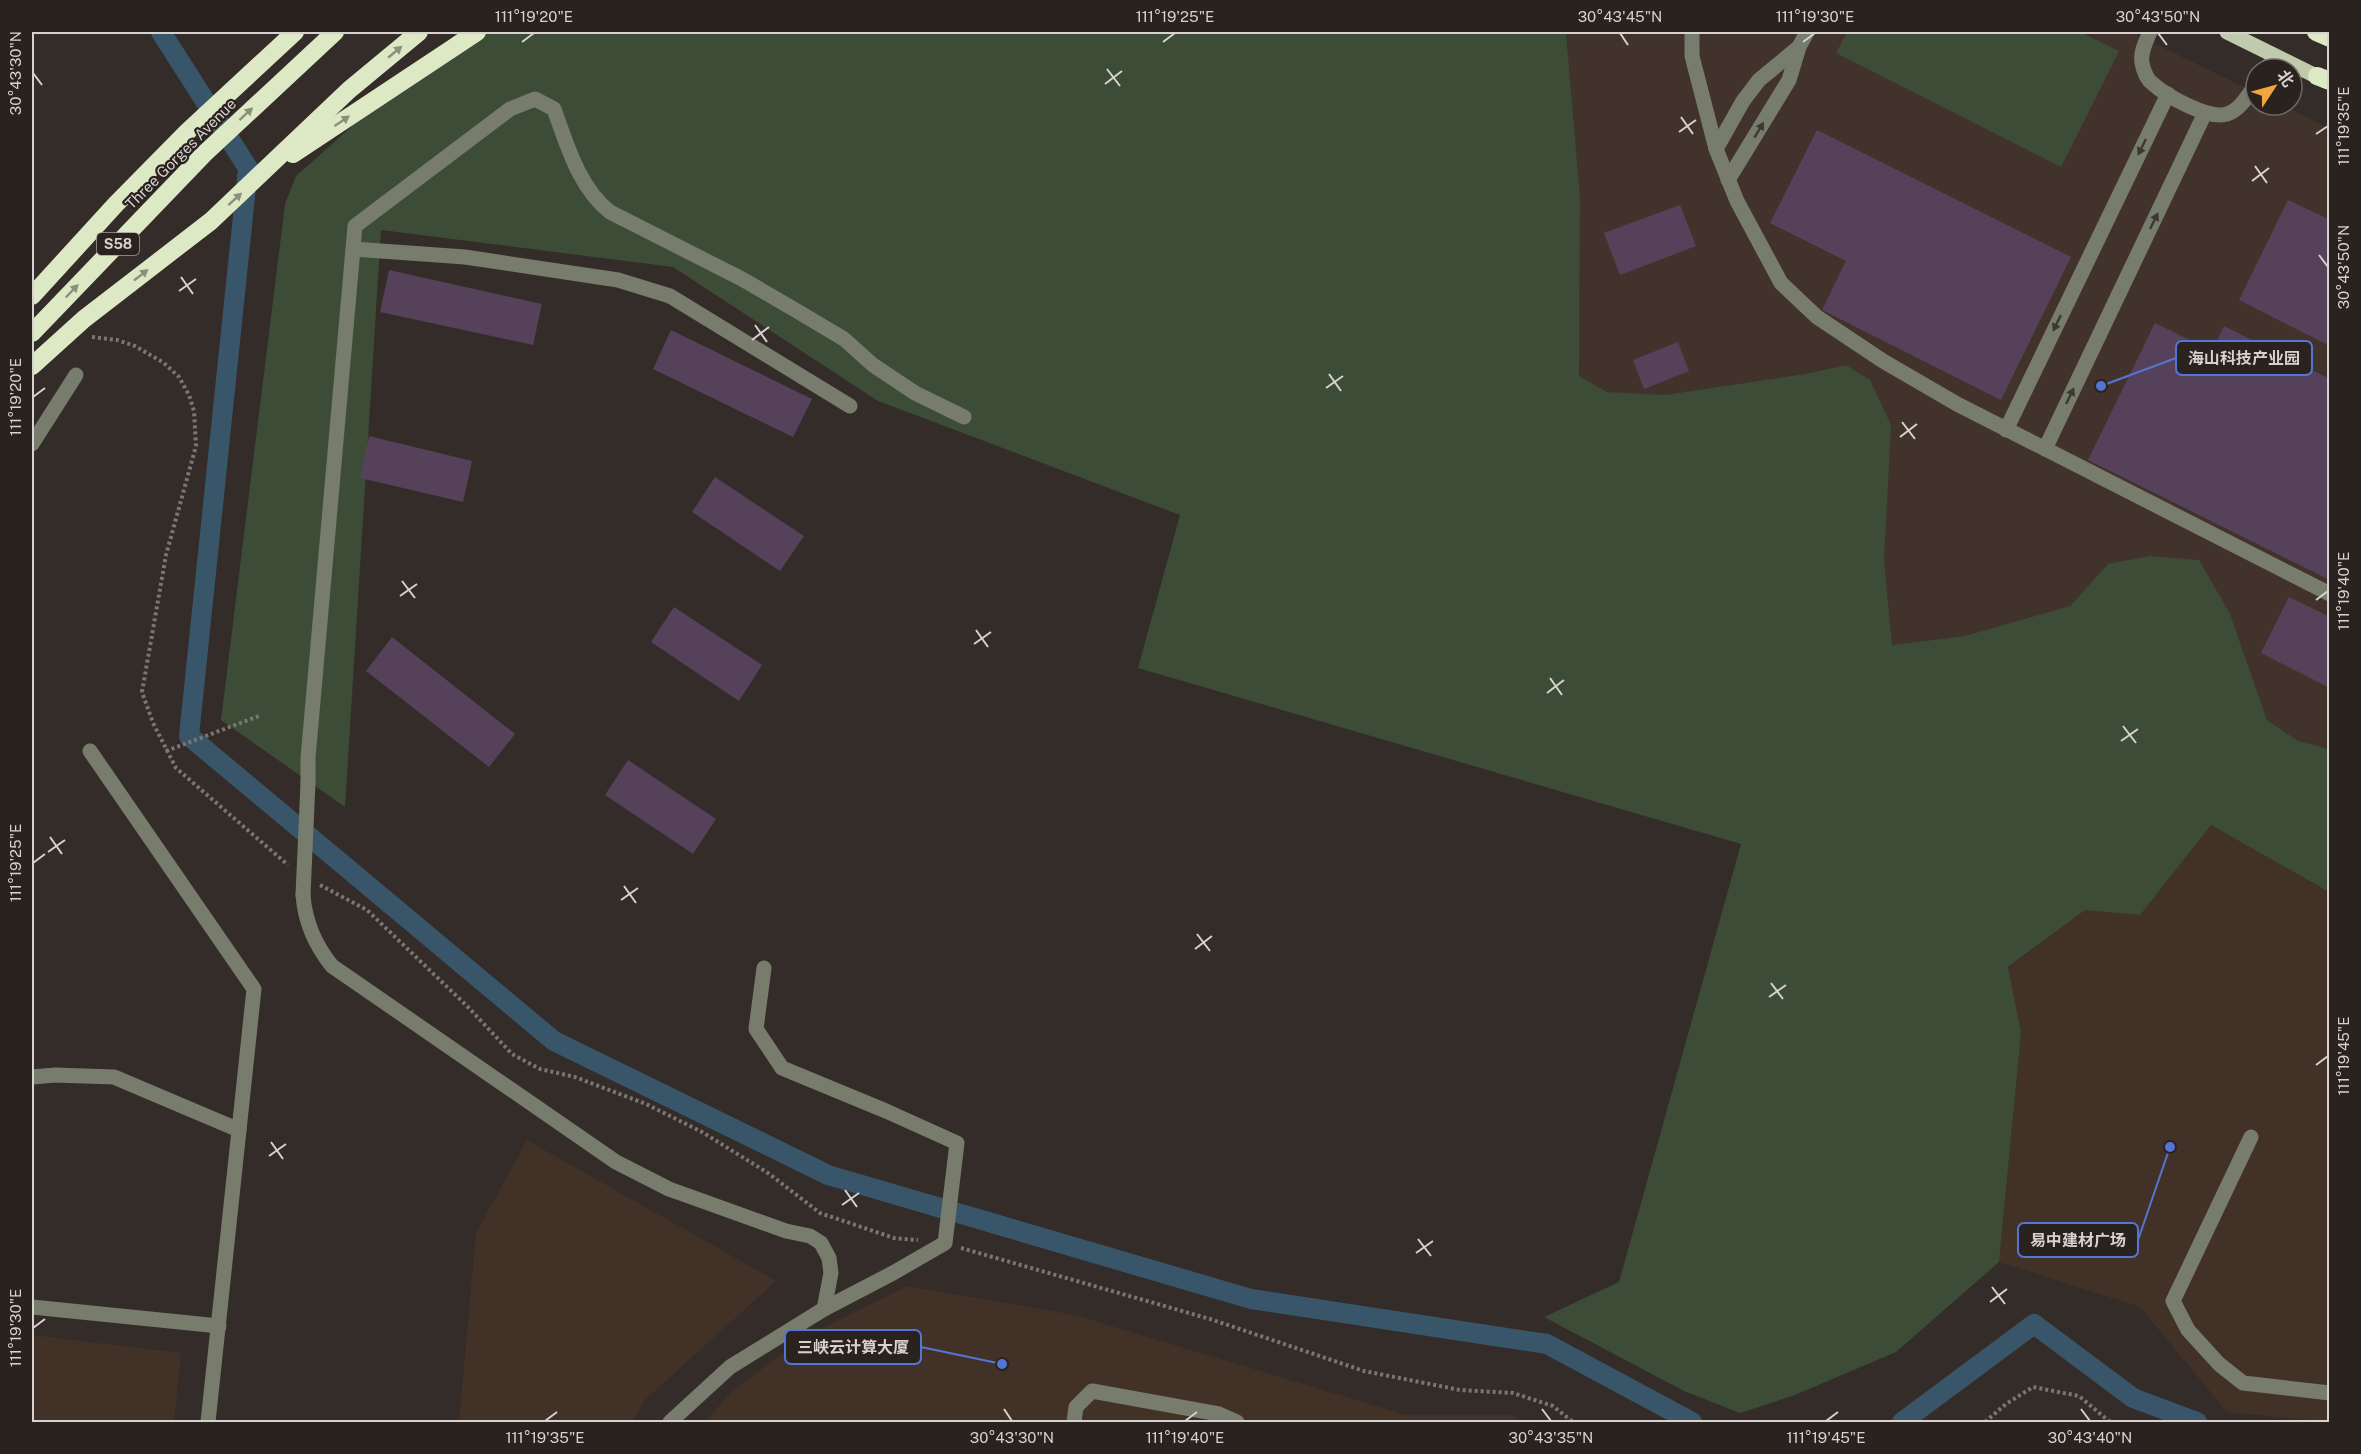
<svg xmlns="http://www.w3.org/2000/svg" width="2361" height="1454" viewBox="0 0 2361 1454" font-family="'Public Sans','Noto Sans SC',sans-serif">
	<style>
		.commercial { fill: #423127 }
		.built { fill: #41332c }
		.green { fill: #3d4c37 }
		.lines { fill: none; stroke-linecap: round; stroke-linejoin: round }
		.canal { stroke: #38556a; stroke-width: 20 }
		.building { fill: #56415a }
		.path { stroke: #7c7572; stroke-width: 4; stroke-dasharray: 3 3; stroke-linecap: butt }
		.minor { stroke: #777c6d; stroke-width: 15 }
		.major { stroke: #c0caac; stroke-width: 15 }
		.highway { stroke: #dde9c5; stroke-width: 18 }
		.minor-bridge { stroke: #777c6d; stroke-width: 15 }
		.oneway { fill: #8c8f7a }
		.oneway2 { fill: #3d3832 }
		.ticks { fill: none; stroke: #d7d1cf; stroke-width: 2 }
		.labels { text-anchor: middle; stroke-width: 4.5; stroke-linejoin: round; paint-order: stroke }
		.shield { fill: #2a221e; stroke: #a39c9a; stroke-width: 1.5 }
		.shield-label { font-size: 14px; font-weight: bold; fill: #d7d1cf }
		.street-label { font-size: 15px; fill: #d7d1cf; stroke: #2a221e }
		.leader { fill: none; stroke: #5575d5; stroke-width: 2 }
		.callout-dot { fill: #5575d5; stroke: #2a221e; stroke-width: 2 }
		.callout { fill: #2a221e; stroke: #5575d5; stroke-width: 2 }
		.callout-label { font-size: 16px; text-anchor: middle; font-weight: bold; fill: #d7d1cf }
		.neatline { fill: none; stroke: #d7d1cf; stroke-width: 2 }
		.ticks-label { font-size: 15px; text-anchor: middle; fill: #d7d1cf }
	</style>
	<rect width="100%" height="100%" fill="#342c28"/>
	<g class="commercial">
		<polygon points="2211,825 2329,892 2329,1422 2227,1412 2140,1307 1999,1262 2021,1033 2008,968 2085,910 2140,914"/>
		<polygon points="527,1140 776,1281 646,1399 632,1422 459,1422 476,1233"/>
		<polygon points="908,1286 1075,1315 1406,1415 1515,1415 1520,1422 705,1422 731,1392 806,1336"/>
		<polygon points="32,1335 181,1353 174,1422 32,1422"/>
	</g>
	<polygon class="built" points="1566,32 2131,32 2256,93 2256,105 2281,105 2329,128 2329,749 2298,741 2267,720 2230,614 2108,564 2070,606 1965,636 1892,645 1884,559 1846,365 1805,374 1665,395 1607,392 1579,376 1580,197"/>
	<g class="green">
		<polygon points="458,32 1566,32 1580,197 1579,376 1607,392 1665,395 1805,374 1846,365 1870,380 1891,425 1884,559 1892,645 1965,636 2070,606 2108,564 2150,556 2199,560 2230,614 2267,720 2298,741 2329,749 2329,892 2211,825 2140,915 2085,910 2008,967 2021,1033 1999,1262 1896,1352 1795,1395 1740,1413 1684,1391 1544,1317 1619,1282 1741,844 1138,668 1180,515 878,401 673,267 381,230 345,807 221,720 285,204 296,176"/>
		<polygon points="1847,32 2080,32 2119,51 2061,167 1836,53"/>
	</g>
	<g class="lines">
		<g class="canal">
			<polyline points="161,32 248,168 189,736 554,1041 828,1175 1251,1299 1547,1344 1692,1422"/>
			<polyline points="1902,1422 2034,1324 2133,1398 2197,1422"/>
		</g>
	</g>
	<g class="building">
		<polygon points="1817,130 2071,257 2001,400 1822,310 1846,261 1770,223"/>
		<polygon points="2288,200 2330,220 2330,346 2239,300"/>
		<polygon points="1680,205 1696,246 1620,275 1604,233"/>
		<polygon points="389,270 542,304 533,345 380,312"/>
		<polygon points="2155,323 2212,351 2224,326 2330,379 2330,580 2088,460"/>
		<polygon points="671,330 812,399 793,437 653,369"/>
		<polygon points="1678,342 1689,371 1644,389 1633,360"/>
		<polygon points="369,436 472,461 463,502 360,478"/>
		<polygon points="715,477 804,536 780,571 692,512"/>
		<polygon points="2289,597 2330,617 2330,688 2261,653"/>
		<polygon points="674,607 762,665 739,701 651,642"/>
		<polygon points="392,637 515,734 489,767 366,671"/>
		<polygon points="628,760 716,819 693,854 605,795"/>
	</g>
	<g class="lines">
		<g class="path">
			<polyline points="92,337 117,340 135,346 164,363 179,377 189,395 194,411 196,446 166,555 142,692 153,723 176,768 288,865"/>
			<polyline points="166,751 259,716"/>
			<polyline points="320,885 367,910 468,1007 512,1054 540,1069 575,1077 646,1104 702,1132 768,1173 820,1213 894,1238 918,1240"/>
			<polyline points="961,1248 1210,1319 1364,1371 1460,1390 1513,1393 1553,1406 1573,1422"/>
			<polyline points="1985,1422 2006,1404 2033,1387 2079,1396 2110,1422"/>
		</g>
		<g class="minor">
			<polyline points="1692,32 1692,56 1716,149 1737,201 1781,283 1817,317 1883,361 1957,404 2330,594"/>
			<path d="M2150,32C2146,41 2140,52 2142,63C2143,69 2147,80 2152,83C2166,96 2209,120 2227,114C2240,110 2249,94 2256,84"/>
			<polyline points="2266,69 2275,56"/>
			<polyline points="1716,149 1743,101 1759,80 1799,47"/>
			<polyline points="1728,180 1789,80 1799,47 1807,32"/>
			<polyline points="353,249 465,257 618,280 670,296 850,406"/>
			<polyline points="2006,430 2168,94"/>
			<polyline points="32,444 76,375"/>
			<polyline points="2045,449 2205,113"/>
			<polyline points="90,751 254,989 208,1422"/>
			<path d="M308,783V758L355,226L510,109L535,99L554,109C567,145 579,188 610,212L742,279L797,311L844,339L873,365L915,393L964,417"/>
			<path d="M303,895C305,922 315,945 332,966L616,1162L669,1189L786,1231L810,1236L821,1243L829,1258L831,1273L824,1309"/>
			<polyline points="32,1077 55,1075 114,1077 239,1130"/>
			<polyline points="2251,1137 2173,1301 2188,1330 2219,1364 2243,1383 2330,1393"/>
			<polyline points="32,1307 219,1326"/>
			<polyline points="670,1422 730,1367 824,1309 893,1273 945,1243 957,1143 886,1111 782,1068 756,1029 764,968"/>
			<polyline points="1074,1422 1076,1407 1092,1391 1219,1414 1237,1422"/>
		</g>
		<polyline class="major" points="2227,32 2326,81"/>
		<g class="highway">
			<polyline points="2316,32 2330,38"/>
			<polyline points="2317,76 2330,81"/>
			<polyline points="293,154 477,32"/>
			<polyline points="32,296 116,204 187,132 295,32"/>
			<polyline points="32,333 204,154 335,32"/>
			<polyline points="32,366 84,319 211,221 349,90 419,32"/>
		</g>
		<polyline class="minor-bridge" points="303,895 308,783"/>
	</g>
	<defs><path id="oneway-solid" d="M-6-.8H1V-3.2L6.5 0L1 3.2V.8H-6Z" transform="scale(1.5)"/></defs>
	<g class="oneway">
		<use href="#oneway-solid" transform="translate(395 52) rotate(-40)"/>
		<use href="#oneway-solid" transform="translate(246 114) rotate(-43)"/>
		<use href="#oneway-solid" transform="translate(342 121) rotate(-34)"/>
		<use href="#oneway-solid" transform="translate(235 199) rotate(-42)"/>
		<use href="#oneway-solid" transform="translate(141 275) rotate(-38)"/>
		<use href="#oneway-solid" transform="translate(72 291) rotate(-46)"/>
	</g>
	<g class="oneway2">
		<use href="#oneway-solid" transform="translate(1759 130) rotate(-59)"/>
		<use href="#oneway-solid" transform="translate(2142 147) rotate(116)"/>
		<use href="#oneway-solid" transform="translate(2154 221) rotate(-64)"/>
		<use href="#oneway-solid" transform="translate(2057 323) rotate(116)"/>
		<use href="#oneway-solid" transform="translate(2070 396) rotate(-64)"/>
	</g>
	<path class="ticks" d="M1620,33L1628,45M2158,33L2167,45M522,42L534,33M1163,42L1175,33M1803,42L1815,33M1107,69L1120,86M33,73L42,85M1105,84L1122,71M1681,117L1693,134M1679,132L1696,120M2316,134L2328,126M2255,166L2267,183M2252,181L2269,168M2319,255L2328,267M181,277L193,294M179,291L196,279M755,325L767,342M752,340L769,327M1329,374L1341,391M1326,388L1343,376M33,397L45,388M1902,422L1915,439M1900,437L1917,424M402,581L415,598M400,596L417,584M2316,600L2328,591M976,630L988,647M974,644L991,632M1550,678L1562,695M1547,693L1564,680M2123,726L2136,743M2121,741L2138,729M50,837L62,854M48,852L65,840M33,863L45,854M624,886L636,903M621,900L638,888M1197,934L1210,951M1195,949L1212,936M1771,983L1783,999M1769,997L1786,985M2316,1065L2328,1056M271,1142L283,1159M269,1156L286,1144M845,1190L857,1207M842,1205L859,1193M1418,1239L1431,1256M1416,1253L1433,1241M1992,1287L2005,1304M1990,1302L2007,1289M33,1328L45,1319M1004,1409L1012,1421M1542,1409L1551,1421M2081,1409L2090,1421M545,1421L557,1412M1185,1421L1197,1412M1826,1421L1838,1412"/>
	<g class="labels">
		<rect class="shield" x="97" y="233" width="42" height="22" rx="4.5"/>
		<g class="shield-label">
			<text x="118" y="249">S58</text>
		</g>
		<g class="street-label">
			<text transform="translate(181 154) rotate(-45)" y="5">Three Gorges Avenue</text>
		</g>
	</g>
	<path class="leader" d="M2101 386L2176 358M2170 1147L2138 1240M1002 1364L921 1347"/>
	<g class="callout-dot">
		<circle cx="2101" cy="386" r="6"/>
		<circle cx="2170" cy="1147" r="6"/>
		<circle cx="1002" cy="1364" r="6"/>
	</g>
	<g class="callout">
		<rect x="2176" y="341" width="136" height="34" rx="6"/>
		<rect x="2018" y="1223" width="120" height="34" rx="6"/>
		<rect x="785" y="1330" width="136" height="34" rx="6"/>
	</g>
	<g class="callout-label">
		<text x="2244" y="364">海山科技产业园</text>
		<text x="2078" y="1246">易中建材广场</text>
		<text x="853" y="1353">三峡云计算大厦</text>
	</g>
	<rect width="2361" height="1454" fill="none" stroke="#2a221e" stroke-width="66"/>
	<g transform="translate(2274 87) rotate(54)"><circle r="28" fill="#2a221e" stroke="#6f6865" stroke-width="1.5"/>
	<path d="M0-4.5L10 22L0 15L-10 22Z" fill="#f2a541"/>
	<text y="-9" font-size="16" font-weight="bold" text-anchor="middle" fill="#d7d1cf">北</text>
	</g>
	<rect x="33" y="33" width="2295" height="1388" class="neatline"/>
	<g class="ticks-label">
		<text x="534" y="22">111°19'20"E</text>
		<text x="1175" y="22">111°19'25"E</text>
		<text x="1620" y="22">30°43'45"N</text>
		<text x="1815" y="22">111°19'30"E</text>
		<text x="2158" y="22">30°43'50"N</text>
		<text transform="translate(16 73) rotate(-90)" y="5">30°43'30"N</text>
		<text transform="translate(2344 126) rotate(-90)" y="5">111°19'35"E</text>
		<text transform="translate(2344 267) rotate(-90)" y="5">30°43'50"N</text>
		<text transform="translate(16 397) rotate(-90)" y="5">111°19'20"E</text>
		<text transform="translate(2344 591) rotate(-90)" y="5">111°19'40"E</text>
		<text transform="translate(16 863) rotate(-90)" y="5">111°19'25"E</text>
		<text transform="translate(2344 1056) rotate(-90)" y="5">111°19'45"E</text>
		<text transform="translate(16 1328) rotate(-90)" y="5">111°19'30"E</text>
		<text x="545" y="1443">111°19'35"E</text>
		<text x="1012" y="1443">30°43'30"N</text>
		<text x="1185" y="1443">111°19'40"E</text>
		<text x="1551" y="1443">30°43'35"N</text>
		<text x="1826" y="1443">111°19'45"E</text>
		<text x="2090" y="1443">30°43'40"N</text>
	</g>
</svg>
